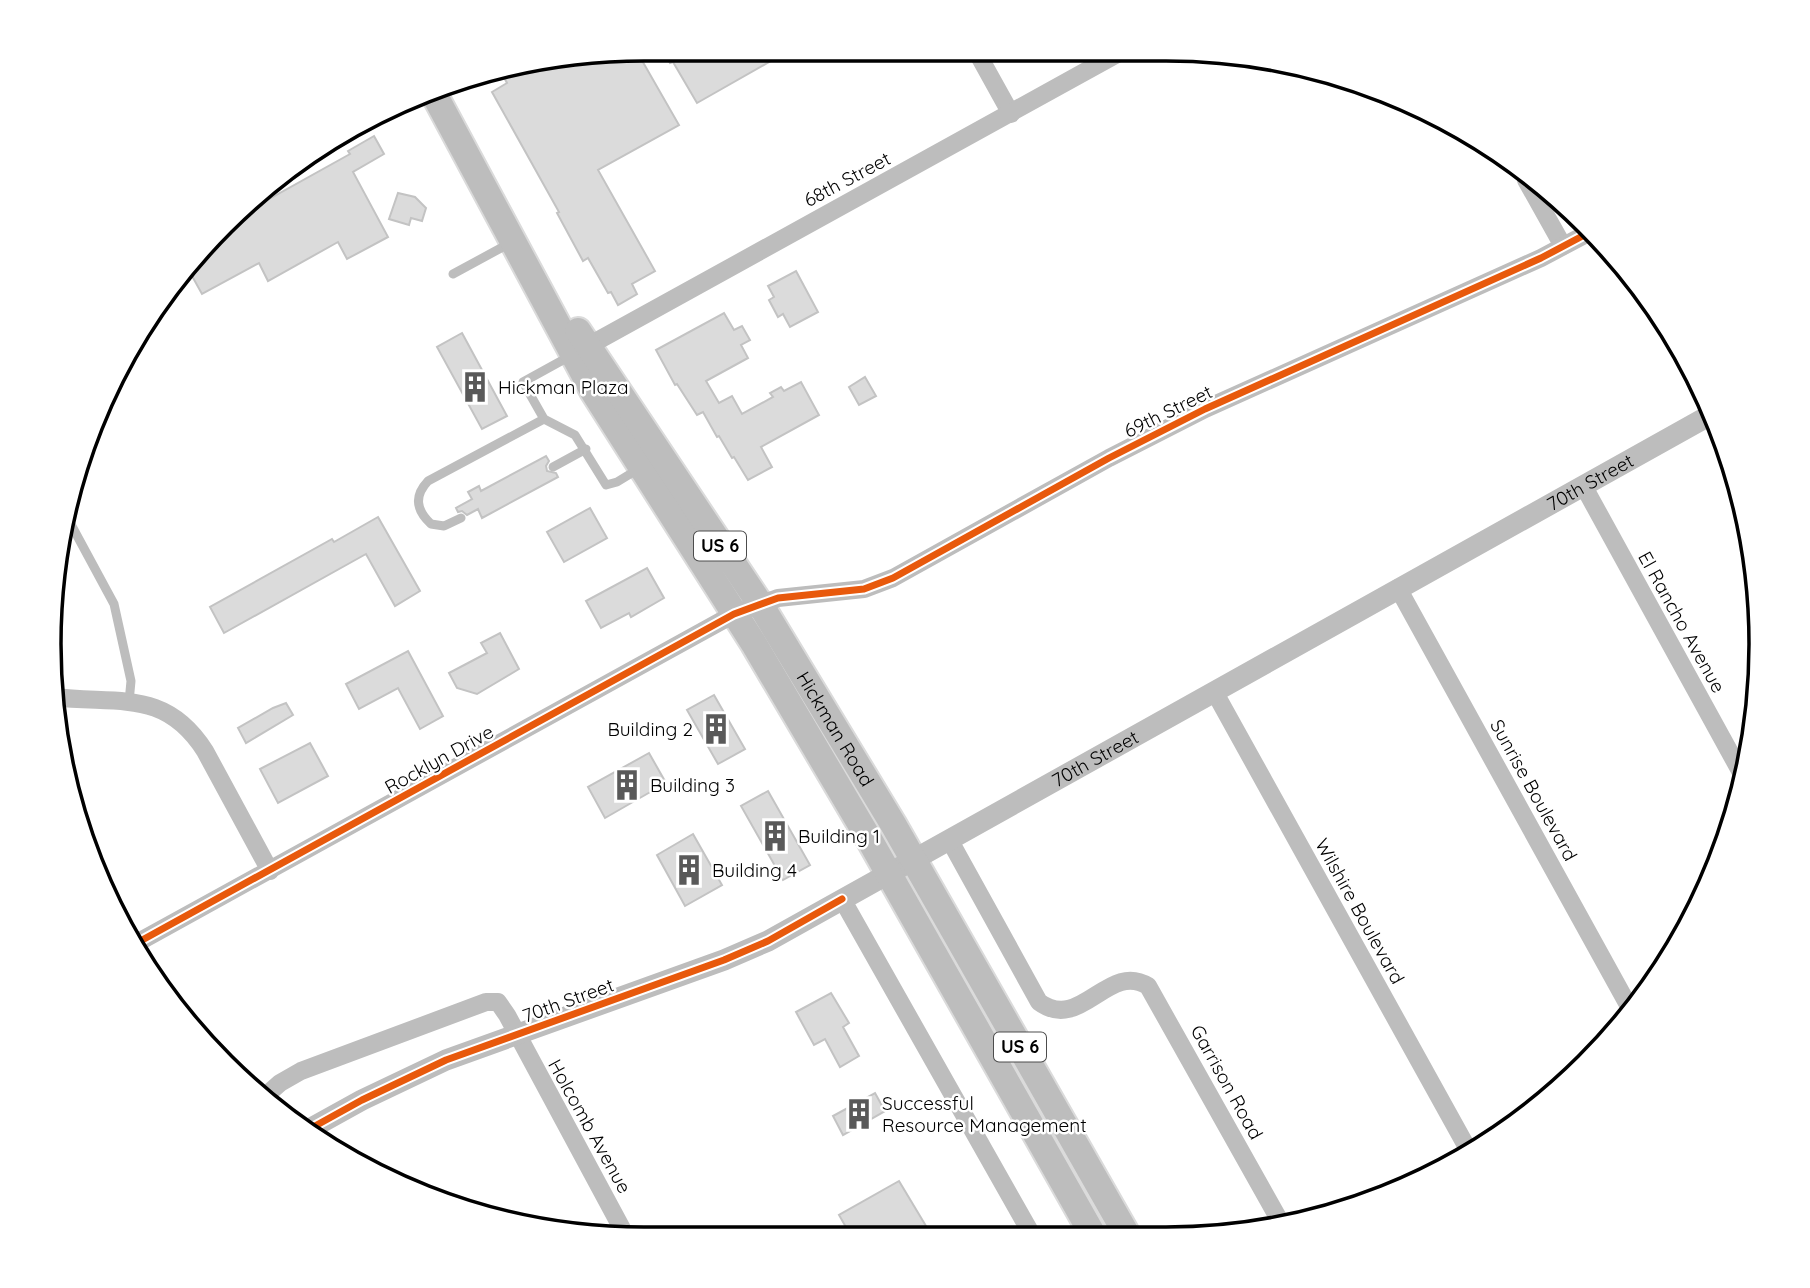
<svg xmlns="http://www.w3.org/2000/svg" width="1810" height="1288" viewBox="0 0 1810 1288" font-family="Quicksand,sans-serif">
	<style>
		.building { fill: #dbdbdb; stroke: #c3c3c3; stroke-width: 2 }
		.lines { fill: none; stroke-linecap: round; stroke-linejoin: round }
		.primary-casing { stroke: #dbdbdb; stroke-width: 30 }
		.service { stroke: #bdbdbd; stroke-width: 9 }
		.minor { stroke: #bdbdbd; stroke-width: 18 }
		.tertiary { stroke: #bdbdbd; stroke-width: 21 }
		.primary { stroke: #bdbdbd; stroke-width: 26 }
		.cycleway-casing { stroke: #fff; stroke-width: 11 }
		.cycleway { stroke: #e8590c; stroke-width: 7 }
		.labels { text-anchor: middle; stroke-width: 5; stroke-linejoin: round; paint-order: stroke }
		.shield { fill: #fff; stroke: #4c4c4c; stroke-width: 2 }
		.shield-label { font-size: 18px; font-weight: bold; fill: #000 }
		.street-label { font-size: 19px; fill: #000; stroke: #fff }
		.poi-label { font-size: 19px; fill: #000; stroke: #fff; text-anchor: start }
		.rim { fill: none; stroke: #000; stroke-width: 3.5 }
	</style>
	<rect width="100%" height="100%" fill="#fff"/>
	<g class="building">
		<polygon points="662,49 764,49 771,61 697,103 673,62 670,63"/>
		<polygon points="636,50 679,125 598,170 655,271 632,284 637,294 618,305 611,292 608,293 588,258 583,261 557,213 559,212 492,92 507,83 499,68 521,65 526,73 546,62"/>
		<polygon points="374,136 384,154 353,172 388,237 347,259 338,242 268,281 259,263 202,294 187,267 196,252 235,218 350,154 348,151"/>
		<polygon points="398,193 415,197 426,208 422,221 411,218 409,225 389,219"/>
		<polygon points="796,271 818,312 790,327 783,314 778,317 769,300 774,297 768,286"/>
		<polygon points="724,313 734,330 742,326 750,340 741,345 748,358 706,381 719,403 732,396 742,414 773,397 770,393 781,387 784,391 801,382 819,415 761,447 772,467 748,480 734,457 732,458 719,436 717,437 703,412 697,415 677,384 675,385 656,350"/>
		<polygon points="462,333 507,416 482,429 437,347"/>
		<polygon points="865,377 876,396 859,405 849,387"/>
		<polygon points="546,456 549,461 546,466 547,471 556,473 558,477 482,518 478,509 467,515 462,511 458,512 456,508 472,499 468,492 479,486 481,491"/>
		<polygon points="590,508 607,538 564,562 547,532"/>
		<polygon points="378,517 420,591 395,606 366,554 224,633 210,607 332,539 334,542"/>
		<polygon points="647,568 664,598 631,617 629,613 601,628 586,601"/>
		<polygon points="500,633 519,669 477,694 457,688 449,673 487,653 481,643"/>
		<polygon points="408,651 443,716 420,729 398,688 359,709 346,684"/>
		<polygon points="714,695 745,749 718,764 687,710"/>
		<polygon points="286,703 293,715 246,743 238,728 273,708"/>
		<polygon points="310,743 328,776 278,803 260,769"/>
		<polygon points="649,753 666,783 605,818 588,787"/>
		<polygon points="768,791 810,865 783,880 741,806"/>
		<polygon points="693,834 722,885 685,906 657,855"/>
		<polygon points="831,993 849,1023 843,1027 859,1056 840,1067 825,1039 814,1045 796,1012"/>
		<polygon points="875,1093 885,1111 843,1135 833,1116"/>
		<polygon points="899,1181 932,1236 851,1236 839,1215"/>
	</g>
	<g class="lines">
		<defs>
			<g id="primary">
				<polyline points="434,94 593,391 754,644 868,837 1093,1235"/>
				<path id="s2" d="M578,331L760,604L893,824L1127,1235"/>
			</g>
		</defs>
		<use href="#primary" class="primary-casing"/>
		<g class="service">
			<polyline points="453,274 512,242"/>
			<polyline points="572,355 523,382 544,419 575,435 606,485 617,482 640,468"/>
			<polyline points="553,467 586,449"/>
			<polyline points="67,517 114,604 131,681 129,702"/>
			<path d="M461,518L444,526L431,524C416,510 414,496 428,481L544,419"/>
		</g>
		<g class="minor">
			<polyline points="975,49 1011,114"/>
			<polyline points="1526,180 1563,246"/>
			<polyline points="579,351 1126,49"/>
			<polyline points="1583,485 1744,778"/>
			<polyline points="1398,588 1632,1012"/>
			<polyline points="1214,691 1469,1151"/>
			<path d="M54,697C117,705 165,688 205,751L270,871"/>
			<path d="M949,839L1039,1002C1081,1033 1108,961 1148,986L1281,1223"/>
			<polyline points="842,899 1032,1235"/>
			<polyline points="135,944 734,614 778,598 864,589 893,578 1109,458 1205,409 1541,258 1590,232"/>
			<polyline points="263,1098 280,1083 301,1071 486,1002 498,1002 507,1015 627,1238"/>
		</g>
		<path class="tertiary" id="s1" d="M306,1131L362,1100L446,1060L724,960L768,941L1712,414"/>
		<use href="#primary" class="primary"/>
		<defs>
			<g id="cycleway">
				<polyline points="135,944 734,614 778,598 864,589 893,578 1109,458 1205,409 1541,258 1590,232"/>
				<polyline points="306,1131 362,1100 446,1060 724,960 768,941 842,899"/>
			</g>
		</defs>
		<use href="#cycleway" class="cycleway-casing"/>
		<use href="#cycleway" class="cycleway"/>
	</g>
	<defs>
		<symbol id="building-bare" viewBox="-9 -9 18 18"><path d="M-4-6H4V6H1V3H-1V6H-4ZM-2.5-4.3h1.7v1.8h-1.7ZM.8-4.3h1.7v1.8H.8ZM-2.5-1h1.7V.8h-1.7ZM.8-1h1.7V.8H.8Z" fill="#595959" stroke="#fff" stroke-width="2.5" paint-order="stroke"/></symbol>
	</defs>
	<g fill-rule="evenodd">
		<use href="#building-bare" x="453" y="365" width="44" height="44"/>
		<use href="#building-bare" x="694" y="707" width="44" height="44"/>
		<use href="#building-bare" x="605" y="763" width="44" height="44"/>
		<use href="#building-bare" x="753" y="814" width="44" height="44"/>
		<use href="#building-bare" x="667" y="848" width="44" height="44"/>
		<use href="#building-bare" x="837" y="1092" width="44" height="44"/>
	</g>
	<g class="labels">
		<g class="shield">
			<rect x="694" y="531.5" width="52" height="29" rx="5"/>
			<rect x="994" y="1032.5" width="52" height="29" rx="5"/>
		</g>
		<g class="shield-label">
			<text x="720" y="552">US 6</text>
			<text x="1020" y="1053">US 6</text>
		</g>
		<g class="street-label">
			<text transform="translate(847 179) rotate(-28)" y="7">68th Street</text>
			<text transform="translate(1168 411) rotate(-26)" y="7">69th Street</text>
			<text dy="7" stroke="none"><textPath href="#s1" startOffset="1442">70th Street</textPath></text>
			<text transform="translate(1682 622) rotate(61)" y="7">El Rancho Avenue</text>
			<text dy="7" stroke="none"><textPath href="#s2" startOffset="474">Hickman Road</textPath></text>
			<text dy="7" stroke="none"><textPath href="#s1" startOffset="875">70th Street</textPath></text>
			<text transform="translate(439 759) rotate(-29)" y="7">Rocklyn Drive</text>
			<text transform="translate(1534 790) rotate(61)" y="7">Sunrise Boulevard</text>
			<text transform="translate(1360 911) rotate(61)" y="7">Wilshire Boulevard</text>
			<text transform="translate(568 1000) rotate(-20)" y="7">70th Street</text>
			<text transform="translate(1227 1082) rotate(61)" y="7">Garrison Road</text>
			<text transform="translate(590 1126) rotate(61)" y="7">Holcomb Avenue</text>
		</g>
		<g class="poi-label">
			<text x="498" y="394">Hickman Plaza</text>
			<text x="693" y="736" text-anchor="end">Building 2</text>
			<text x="650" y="792">Building 3</text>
			<text x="798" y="843">Building 1</text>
			<text x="712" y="877">Building 4</text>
			<text x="882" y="1110">Successful<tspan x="882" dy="22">Resource Management</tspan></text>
		</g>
	</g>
	<path d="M0 0H1810V1288H0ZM644 61H1166A583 583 0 0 1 1749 644V644A583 583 0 0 1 1166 1227H644A583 583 0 0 1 61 644V644A583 583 0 0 1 644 61Z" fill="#fff" fill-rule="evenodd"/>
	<path class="rim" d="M644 61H1166A583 583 0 0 1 1749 644V644A583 583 0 0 1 1166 1227H644A583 583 0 0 1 61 644V644A583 583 0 0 1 644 61Z"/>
</svg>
